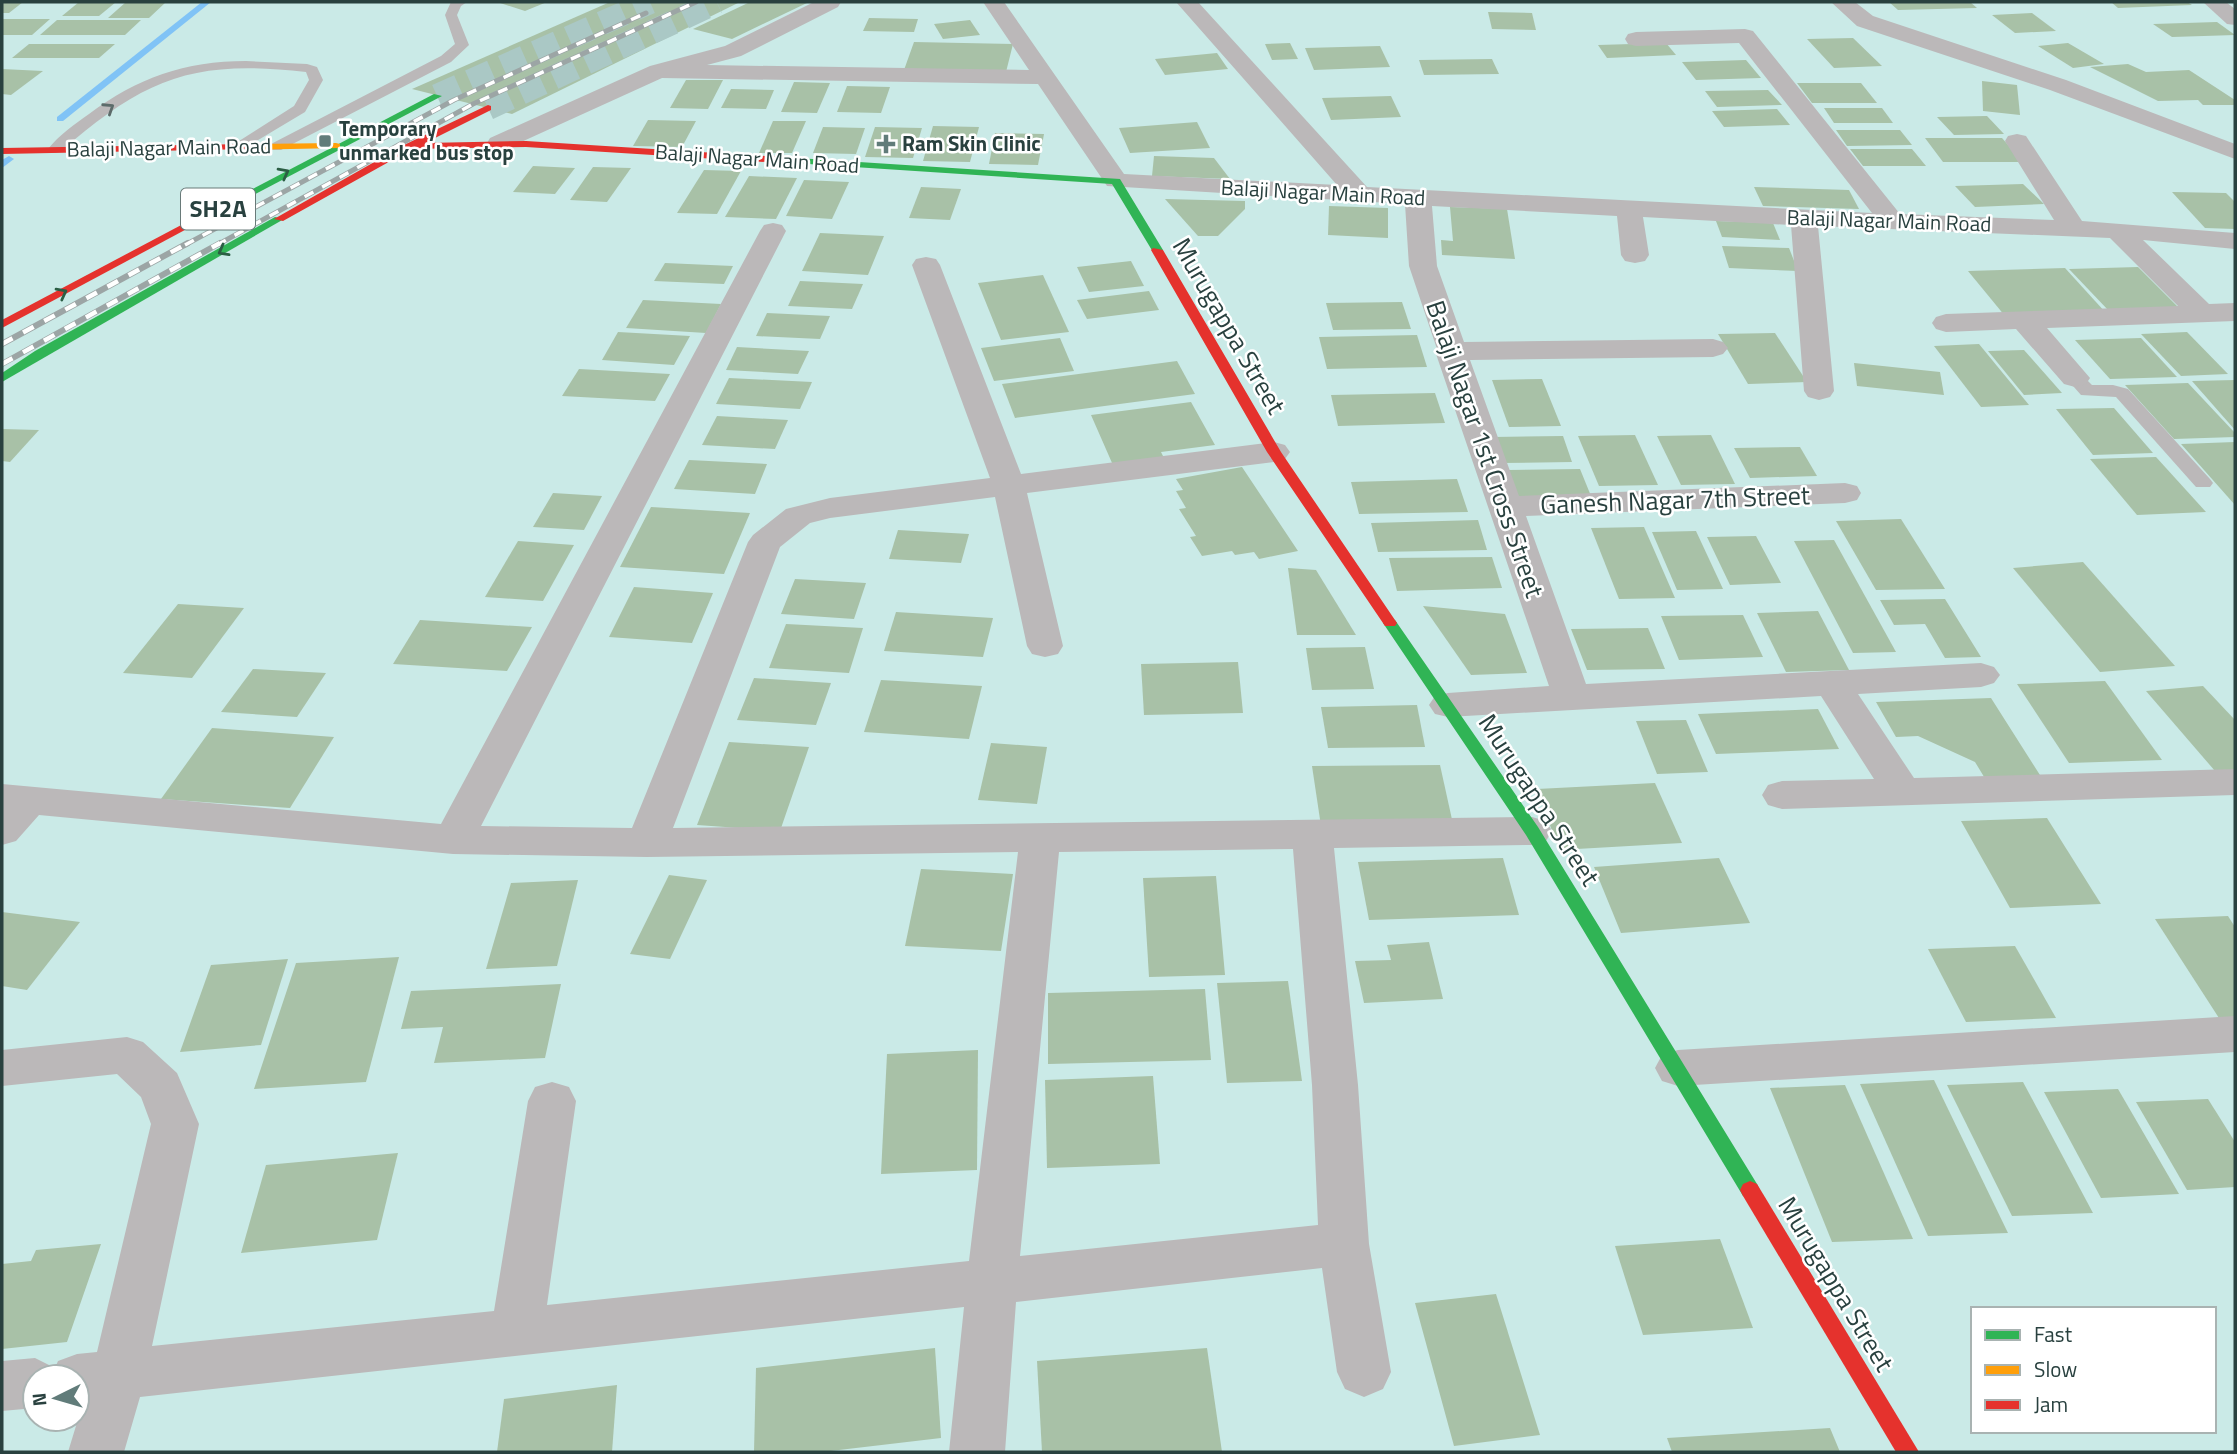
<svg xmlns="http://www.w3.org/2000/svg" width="2237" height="1454" viewBox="0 0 2237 1454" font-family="'Titillium Web',sans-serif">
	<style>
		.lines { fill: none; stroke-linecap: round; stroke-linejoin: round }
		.stream { fill: #80c3f6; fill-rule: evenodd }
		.building { fill: #a8c1a7 }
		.primary-tunnel { stroke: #aac8c5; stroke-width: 24; stroke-dasharray: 24 12; stroke-linecap: butt }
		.lane { fill: #bbb8b9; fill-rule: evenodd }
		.street { fill: #bbb8b9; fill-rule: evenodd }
		.fast { fill: #30b455; fill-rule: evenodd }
		.slow { fill: #ff9f0a; fill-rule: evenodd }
		.jam { fill: #e5322d; fill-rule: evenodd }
		.rail-far1-casing { stroke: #9ca5a5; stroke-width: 5 }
		.rail-casing { stroke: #9ca5a5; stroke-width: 6 }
		.rail-far1 { stroke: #fff; stroke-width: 3.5; stroke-dasharray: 10; stroke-linecap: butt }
		.rail { stroke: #fff; stroke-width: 4.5; stroke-dasharray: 12; stroke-linecap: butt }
		.oneway { stroke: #5c6b6a }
		.oneway2 { stroke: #2b5e44 }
		.poi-dot { fill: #617c7a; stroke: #fff; stroke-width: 2.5 }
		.labels { text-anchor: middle; stroke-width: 5; stroke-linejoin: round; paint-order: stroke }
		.far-poi-label { font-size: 21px; font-weight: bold; fill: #29413f; stroke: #fff; text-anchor: start }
		.far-street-label { font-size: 21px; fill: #29413f; stroke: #fff }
		.shield { fill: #fff; stroke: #697a79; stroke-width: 2 }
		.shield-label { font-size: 24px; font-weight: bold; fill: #29413f }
		.street-label { font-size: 26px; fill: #29413f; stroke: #fff }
	</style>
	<rect width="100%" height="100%" fill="#caeae7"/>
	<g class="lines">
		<g class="stream">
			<polygon points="202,2 211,2 63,121 57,121 57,117"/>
			<polygon points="9,156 14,159 2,168 2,160"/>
		</g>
	</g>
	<g class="building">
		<polygon points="2,2 23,2 9,13 2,13"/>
		<polygon points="79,2 116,2 99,16 62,16"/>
		<polygon points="126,2 166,2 149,18 108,18"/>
		<polygon points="497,2 547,2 525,11"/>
		<polygon points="610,2 740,2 512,114 412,89"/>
		<polygon points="750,2 809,2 732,39 693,29"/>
		<polygon points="1889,2 1970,2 1977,8 1898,10"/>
		<polygon points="2111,2 2187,2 2192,5 2118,8"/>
		<polygon points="1488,12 1532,13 1536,30 1492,29"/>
		<polygon points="2032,13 2056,31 2015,33 1992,15"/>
		<polygon points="869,18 918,19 914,32 863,31"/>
		<polygon points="2,19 50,19 32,35 2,35"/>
		<polygon points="57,20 141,20 125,35 40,35"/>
		<polygon points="970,20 980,35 943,39 934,24"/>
		<polygon points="2217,22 2235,35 2172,37 2153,24"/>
		<polygon points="1853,38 1882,66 1834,68 1807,39"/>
		<polygon points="914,42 1013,44 1006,72 904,70"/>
		<polygon points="1290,43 1298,59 1272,60 1265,44"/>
		<polygon points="1666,43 1676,55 1607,58 1598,45"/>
		<polygon points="2068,43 2104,64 2073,68 2038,46"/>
		<polygon points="29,44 115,44 99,58 12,58"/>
		<polygon points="1380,46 1390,67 1314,70 1305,48"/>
		<polygon points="1217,53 1228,69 1165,75 1155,59"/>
		<polygon points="1492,59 1499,74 1424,75 1419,60"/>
		<polygon points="1746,60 1761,78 1696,80 1682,62"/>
		<polygon points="2128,64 2146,72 2189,70 2235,100 2235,105 2203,105 2198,100 2158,101 2090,67"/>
		<polygon points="2,69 43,71 11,95 2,94"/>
		<polygon points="686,80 723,80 708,109 670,108"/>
		<polygon points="1982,81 2017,85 2020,115 1983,111"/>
		<polygon points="794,82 830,83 817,113 781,112"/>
		<polygon points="1797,83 1861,83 1877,103 1812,103"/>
		<polygon points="847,86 890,87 881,113 837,112"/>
		<polygon points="731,89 774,90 766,109 721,108"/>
		<polygon points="1768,90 1782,105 1717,107 1705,91"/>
		<polygon points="1391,96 1401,117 1331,120 1322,98"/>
		<polygon points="1824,108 1882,108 1893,123 1834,123"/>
		<polygon points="1777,109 1790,125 1724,127 1712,111"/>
		<polygon points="1987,116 2004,134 1954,135 1937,117"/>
		<polygon points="648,120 696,121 682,147 633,146"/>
		<polygon points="773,121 806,121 792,153 759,153"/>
		<polygon points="1197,122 1210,148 1130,153 1119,128"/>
		<polygon points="933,126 979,127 970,162 923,161"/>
		<polygon points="823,127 865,128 856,154 813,153"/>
		<polygon points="875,127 922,128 913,158 865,157"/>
		<polygon points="1836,130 1900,130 1912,145 1847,146"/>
		<polygon points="995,133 1044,134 1038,165 989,164"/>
		<polygon points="1925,138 2002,138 2023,162 1943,162"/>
		<polygon points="1850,149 1912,149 1926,166 1863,166"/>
		<polygon points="1154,156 1214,158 1230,179 1152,176"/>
		<polygon points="533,166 575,168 555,194 513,192"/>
		<polygon points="593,167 631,168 607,202 570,200"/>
		<polygon points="704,170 741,171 717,214 677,213"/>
		<polygon points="749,176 797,178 776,219 725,217"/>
		<polygon points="804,180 849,182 832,219 786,216"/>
		<polygon points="2023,184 2044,204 1975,207 1955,186"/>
		<polygon points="921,187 961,189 950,220 909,218"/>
		<polygon points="1754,187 1849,190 1859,209 1763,206"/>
		<polygon points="2172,192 2226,193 2235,202 2235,229 2205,228"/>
		<polygon points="1165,199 1245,201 1245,209 1218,236 1198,236"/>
		<polygon points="1329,206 1388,208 1388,238 1328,235"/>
		<polygon points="1450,207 1507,209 1515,259 1442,255 1441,240 1453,241"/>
		<polygon points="1716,221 1773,223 1780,240 1722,237"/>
		<polygon points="820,233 884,236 868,275 802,271"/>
		<polygon points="1722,246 1789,248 1798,271 1729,268"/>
		<polygon points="1131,261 1144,286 1089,292 1077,267"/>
		<polygon points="665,263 733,266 724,284 654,281"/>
		<polygon points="2138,267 2180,309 2109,311 2069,269"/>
		<polygon points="2065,268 2106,313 2005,316 1968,271"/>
		<polygon points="1043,275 1069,332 1001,340 978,283"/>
		<polygon points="800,281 863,284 852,309 788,306"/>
		<polygon points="1149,291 1159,310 1087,319 1077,300"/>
		<polygon points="643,300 721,304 706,333 626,328"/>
		<polygon points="1402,302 1411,329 1333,330 1326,303"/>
		<polygon points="767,313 830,316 820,339 756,336"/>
		<polygon points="618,332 690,336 674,365 602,360"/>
		<polygon points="2187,332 2228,374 2181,376 2141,334"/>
		<polygon points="1775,333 1807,382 1748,384 1718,334"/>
		<polygon points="1417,335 1427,367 1327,369 1319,337"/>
		<polygon points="1060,338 1074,371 994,381 981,348"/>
		<polygon points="2141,338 2177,377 2110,379 2075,340"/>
		<polygon points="1979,344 2029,405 1981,407 1934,346"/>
		<polygon points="737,347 809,351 798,374 726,370"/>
		<polygon points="2024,350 2062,393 2024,395 1988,351"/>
		<polygon points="1177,361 1195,394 1015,418 1002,384"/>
		<polygon points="1854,363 1940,372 1944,395 1857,386"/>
		<polygon points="579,369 670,374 655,401 562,396"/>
		<polygon points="729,378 812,382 800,409 716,404"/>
		<polygon points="1542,379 1561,426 1509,427 1492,380"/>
		<polygon points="2235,380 2235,430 2192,381"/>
		<polygon points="2188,383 2235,433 2235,437 2174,439 2125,385"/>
		<polygon points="1435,393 1445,423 1338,426 1331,395"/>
		<polygon points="1191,402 1215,445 1161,452 1167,464 1116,472 1091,415"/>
		<polygon points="2114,408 2153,453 2093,455 2056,409"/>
		<polygon points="717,416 788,420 775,449 702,445"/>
		<polygon points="2,429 39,430 10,462 2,461"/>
		<polygon points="1635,435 1658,485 1599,486 1578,436"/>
		<polygon points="1711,435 1735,484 1681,485 1657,436"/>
		<polygon points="1563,436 1572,462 1502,463 1493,437"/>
		<polygon points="2235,442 2235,505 2181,444"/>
		<polygon points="1800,447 1817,476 1750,478 1734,448"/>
		<polygon points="2156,457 2206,512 2137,515 2090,459"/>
		<polygon points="689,460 767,464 755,494 674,489"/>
		<polygon points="1242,467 1298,551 1259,559 1254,552 1235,555 1232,551 1202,556 1190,537 1196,536 1179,509 1186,508 1176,491 1183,490 1176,479"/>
		<polygon points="1580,469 1591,496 1517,497 1508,470"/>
		<polygon points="1457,479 1468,512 1359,514 1351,482"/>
		<polygon points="553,493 602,496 584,530 533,527"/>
		<polygon points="651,507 750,513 724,574 620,567"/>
		<polygon points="1901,519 1945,589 1876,590 1836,521"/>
		<polygon points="1478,520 1487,550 1378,552 1371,523"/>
		<polygon points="1644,527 1675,598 1619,599 1591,528"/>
		<polygon points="898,530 969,534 961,563 889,559"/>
		<polygon points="1696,531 1723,589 1677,590 1652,532"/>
		<polygon points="1756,536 1781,583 1730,585 1707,537"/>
		<polygon points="1834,540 1896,652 1853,653 1794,541"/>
		<polygon points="518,541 574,545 543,601 485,597"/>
		<polygon points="1492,557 1502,588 1397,591 1389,558"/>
		<polygon points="2083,562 2175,666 2100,672 2013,568"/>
		<polygon points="1288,568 1316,570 1356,635 1297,635"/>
		<polygon points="795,579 866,583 854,619 781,614"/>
		<polygon points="634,587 713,593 692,643 609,637"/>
		<polygon points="1945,599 1981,657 1945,658 1925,624 1894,625 1880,600"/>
		<polygon points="178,604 244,608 192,678 123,673"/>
		<polygon points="1423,606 1505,614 1527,673 1471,675"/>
		<polygon points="1818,611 1849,670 1786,672 1757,613"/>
		<polygon points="896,612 993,618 983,657 884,651"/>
		<polygon points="1743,615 1763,657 1679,660 1661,616"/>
		<polygon points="420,620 532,627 507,671 393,664"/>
		<polygon points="786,624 863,628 849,673 769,668"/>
		<polygon points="1648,628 1665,669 1587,670 1571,629"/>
		<polygon points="1365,647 1374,689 1312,690 1306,648"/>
		<polygon points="1238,662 1243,713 1144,715 1141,664"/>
		<polygon points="253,669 326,673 297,717 221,712"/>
		<polygon points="754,678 831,683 816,725 737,720"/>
		<polygon points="881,680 982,686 969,739 864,732"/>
		<polygon points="2105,681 2162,760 2069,763 2017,684"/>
		<polygon points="2203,686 2235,720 2235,771 2215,771 2146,691"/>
		<polygon points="1991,698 2045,783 1989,785 1975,762 1918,736 1896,737 1876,702"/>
		<polygon points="1417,705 1425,747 1328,748 1321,707"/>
		<polygon points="1818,709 1839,749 1716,754 1698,714"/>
		<polygon points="1686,720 1708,772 1657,774 1636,721"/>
		<polygon points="212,728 334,737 290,808 161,799"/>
		<polygon points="729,742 809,747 780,831 697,825"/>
		<polygon points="991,743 1047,747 1037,804 978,800"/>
		<polygon points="1440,765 1453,824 1321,826 1312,766"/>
		<polygon points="1655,783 1682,843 1559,850 1537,789"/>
		<polygon points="2047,818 2101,904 2010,908 1961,821"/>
		<polygon points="1503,858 1519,915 1369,920 1358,862"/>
		<polygon points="1719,858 1750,923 1621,933 1594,867"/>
		<polygon points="921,869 1013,874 1001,951 905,946"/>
		<polygon points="669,875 707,880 670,959 630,954"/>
		<polygon points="1216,876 1225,975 1149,977 1143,878"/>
		<polygon points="578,880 557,966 486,969 511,883"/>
		<polygon points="2,912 80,922 27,990 2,986"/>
		<polygon points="2228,916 2235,927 2235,1032 2228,1032 2155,919"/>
		<polygon points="1429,942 1443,999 1364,1003 1355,961 1391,960 1387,945"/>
		<polygon points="2015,946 2056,1018 1966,1022 1928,949"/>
		<polygon points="399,957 366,1082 254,1089 296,963"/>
		<polygon points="288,959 261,1045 180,1052 211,965"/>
		<polygon points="1288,981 1302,1081 1227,1083 1217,983"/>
		<polygon points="561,984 545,1058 434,1063 443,1027 401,1029 411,991"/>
		<polygon points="1205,989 1211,1060 1048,1064 1048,993"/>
		<polygon points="978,1050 977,1170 881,1174 887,1054"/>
		<polygon points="1153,1076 1160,1164 1047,1168 1045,1080"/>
		<polygon points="1934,1080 2008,1233 1928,1236 1860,1084"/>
		<polygon points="2023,1082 2093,1213 2012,1216 1947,1085"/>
		<polygon points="1845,1085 1913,1239 1832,1242 1770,1088"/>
		<polygon points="2118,1089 2179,1194 2101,1198 2044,1092"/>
		<polygon points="2208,1099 2235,1142 2235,1187 2187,1190 2136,1102"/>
		<polygon points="398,1153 377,1240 241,1253 266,1165"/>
		<polygon points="1720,1239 1753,1328 1643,1335 1615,1246"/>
		<polygon points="101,1244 67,1342 2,1349 2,1264 31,1261 36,1250"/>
		<polygon points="1496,1294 1540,1435 1454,1446 1415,1303"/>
		<polygon points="935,1348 941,1438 822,1452 754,1452 756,1368"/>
		<polygon points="1207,1348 1222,1452 1042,1452 1037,1361"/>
		<polygon points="617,1385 612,1452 497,1452 504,1399"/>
		<polygon points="1830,1428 1840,1452 1672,1452 1667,1438"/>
	</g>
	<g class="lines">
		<g class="primary-tunnel">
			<polyline points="437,96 650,2"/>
			<polyline points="488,108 717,2"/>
		</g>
		<g class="lane">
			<polygon points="451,2 467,2 461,6 457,15 469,45 451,62 281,150 271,150 269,147 271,144 441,56 455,44 445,15"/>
			<path d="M246,61L307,64L317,67L323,80L305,112L240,151L235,152L228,148L294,106L309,80L306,72C193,59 145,78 60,152L55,153L48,149C59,135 75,124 89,114C137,78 185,61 246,61Z"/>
			<polygon points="2075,373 2081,374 2092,385 2113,385 2128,389 2210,479 2213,483 2210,487 2196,487 2116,397 2081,395 2066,378"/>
		</g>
		<g class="street">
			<polygon points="814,2 841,2 838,7 741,56 707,65 1029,70 983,2 1004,2 1124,174 1337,185 1176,2 1198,2 1367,187 1872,213 1739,43 1636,46 1628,44 1625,39 1628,34 1636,32 1745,29 1753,31 1900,214 2054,220 2005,141 2008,136 2017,134 2026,136 2082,221 2235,233 2235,249 2143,240 2209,304 2235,303 2235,321 2047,328 2090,378 2086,384 2075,387 2064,384 2016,329 1946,332 1936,329 1932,323 1936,317 1946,314 2178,306 2110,238 1818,226 1834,391 1830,397 1819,400 1808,397 1804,391 1791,225 1643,217 1649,255 1645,261 1635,263 1625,261 1621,255 1617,216 1432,206 1437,266 1464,342 1713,339 1723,342 1728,348 1723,354 1713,357 1470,360 1519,496 1845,483 1857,486 1861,493 1857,500 1845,503 1526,516 1586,684 1981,663 1994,667 2000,675 1994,683 1981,687 1858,694 1914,778 2235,769 2235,795 1782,809 1768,805 1762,795 1768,785 1782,781 1874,779 1821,696 1448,717 1435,714 1429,705 1435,696 1448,693 1549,686 1435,351 1437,349 1409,266 1405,204 1107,186 1038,84 662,78 508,148 499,150 490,148 487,143 490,138 650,66 725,46"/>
			<polygon points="1831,2 1855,2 1873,16 2066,80 2235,144 2235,159 2050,90 1857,26"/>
			<polygon points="2203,2 2226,2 2235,9 2235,25 2227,24"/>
			<path d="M773,223L782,225L786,231L481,826L632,828L748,542L753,535L786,509L830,498L990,478L912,265L916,259L926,257L936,259L940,265L1021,474L1274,442L1285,445L1290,452L1285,459L1274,462L1027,493L1063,646L1058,654L1045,657L1032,654L1027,646L995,497L830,518L810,523L780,547L673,828L1532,817L1546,821L1552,831L1546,841L1532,845L1334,848L1358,1085L1369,1244L1391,1372L1383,1389L1364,1397L1345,1389L1337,1372L1322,1268L1016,1302L1005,1452H949L964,1307L140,1397L124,1452H68L83,1403L77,1404V1377H35V1408L2,1411V1361L35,1358L55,1368L58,1361L77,1354L97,1352L151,1124L141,1097L117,1074L2,1086V1050L127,1037L143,1042L177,1073L199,1124L152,1346L494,1311L528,1101L535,1087L552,1082L569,1087L576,1101L547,1305L969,1261L1018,852L647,857L453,854L39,815L16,841L2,845V784L441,824L760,231L764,225ZM1293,849L1312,1085L1318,1225L1020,1256L1059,852Z"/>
			<polygon points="2235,1016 2235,1052 1678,1086 1662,1081 1655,1068 1662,1055 1678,1050"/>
		</g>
		<g class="fast">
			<polygon points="434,94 442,96 210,218 201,216"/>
			<polygon points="797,158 1120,179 1163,250 1153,252 1112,184 793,163 792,161"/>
			<polygon points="275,217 284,219 2,382 2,373 35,351"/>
			<polygon points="1390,618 1395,620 1538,827 1757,1184 1760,1190 1757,1196 1750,1199 1743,1196 1526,835 1383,623"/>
		</g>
		<polygon class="slow" points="336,143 340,144 340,148 247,150 242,147 247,144"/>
		<g class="jam">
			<polygon points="488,105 491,106 491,110 425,143 526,141 797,158 802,161 797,164 526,147 412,149 283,221 274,219 406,144"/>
			<polygon points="247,144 252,147 251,149 2,154 2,148"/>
			<polygon points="202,214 211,216 2,328 2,320"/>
			<polygon points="1153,248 1163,250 1281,452 1397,623 1395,626 1385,626 1267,452 1151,250"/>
			<polygon points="1750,1181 1757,1184 1919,1452 1896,1452 1743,1196 1740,1190 1743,1184"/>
		</g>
		<defs>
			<g id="rail-far1">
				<polyline points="185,245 454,100 646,13"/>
				<polyline points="217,245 473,104 696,2"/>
			</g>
			<g id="rail">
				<polyline points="2,344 188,243"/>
				<polyline points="2,364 220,243"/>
			</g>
		</defs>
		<use href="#rail-far1" class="rail-far1-casing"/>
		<use href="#rail" class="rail-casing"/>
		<use href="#rail-far1" class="rail-far1"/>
		<use href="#rail" class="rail"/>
	</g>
	<defs><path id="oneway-chevron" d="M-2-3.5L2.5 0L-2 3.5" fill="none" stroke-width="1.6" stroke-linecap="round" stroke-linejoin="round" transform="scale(1.75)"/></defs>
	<use class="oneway" href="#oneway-chevron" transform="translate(109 108) rotate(-33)"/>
	<g class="oneway2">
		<use href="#oneway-chevron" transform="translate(284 173) rotate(-28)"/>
		<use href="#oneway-chevron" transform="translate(223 251) rotate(151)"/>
		<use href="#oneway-chevron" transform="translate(62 293) rotate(-28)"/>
	</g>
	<g class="poi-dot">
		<rect x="318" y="134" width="14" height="14" rx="3.5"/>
		<path d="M882.5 133.5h7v7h7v7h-7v7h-7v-7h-7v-7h7z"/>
	</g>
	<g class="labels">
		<g class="far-poi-label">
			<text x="339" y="136">Temporary<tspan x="339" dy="24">unmarked bus stop</tspan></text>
			<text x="902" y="151">Ram Skin Clinic</text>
		</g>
		<g class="far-street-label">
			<text transform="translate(169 148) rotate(-1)" y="7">Balaji Nagar Main Road</text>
			<text transform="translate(757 159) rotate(4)" y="7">Balaji Nagar Main Road</text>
			<text transform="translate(1323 193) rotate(3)" y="7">Balaji Nagar Main Road</text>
			<text transform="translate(1889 221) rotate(2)" y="7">Balaji Nagar Main Road</text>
		</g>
		<rect class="shield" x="181" y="188.5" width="74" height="41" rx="5"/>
		<g class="shield-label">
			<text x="218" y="217">SH2A</text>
		</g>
		<g class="street-label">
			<text transform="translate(1229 326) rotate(60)" y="9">Murugappa Street</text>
			<text transform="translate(1485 449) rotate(71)" y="9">Balaji Nagar 1st Cross Street</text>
			<text transform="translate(1675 500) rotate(-2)" y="9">Ganesh Nagar 7th Street</text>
			<text transform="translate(1539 800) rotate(57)" y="9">Murugappa Street</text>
			<text transform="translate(1836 1284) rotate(59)" y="9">Murugappa Street</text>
		</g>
	</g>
	<rect width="2237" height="1454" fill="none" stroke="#29413f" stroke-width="7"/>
	<rect x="1971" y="1307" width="245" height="126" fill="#ffffff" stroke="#a9b3b2" stroke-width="2"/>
	<rect x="1985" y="1330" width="35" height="10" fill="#30b455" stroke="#a9b3b2" stroke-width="2"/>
	<text x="2034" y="1342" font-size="21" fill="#29413f">Fast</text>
	<rect x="1985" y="1365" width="35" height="10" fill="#ff9f0a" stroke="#a9b3b2" stroke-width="2"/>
	<text x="2034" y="1377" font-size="21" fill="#29413f">Slow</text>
	<rect x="1985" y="1400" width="35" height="10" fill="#e5322d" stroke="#a9b3b2" stroke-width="2"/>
	<text x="2034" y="1412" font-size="21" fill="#29413f">Jam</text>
	<g transform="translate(56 1398) rotate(265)"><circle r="33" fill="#ffffff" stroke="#a9b3b2" stroke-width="2"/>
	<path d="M0-5L12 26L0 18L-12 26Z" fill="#617c7a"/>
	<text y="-10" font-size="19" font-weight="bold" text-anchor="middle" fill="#29413f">N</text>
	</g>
</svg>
